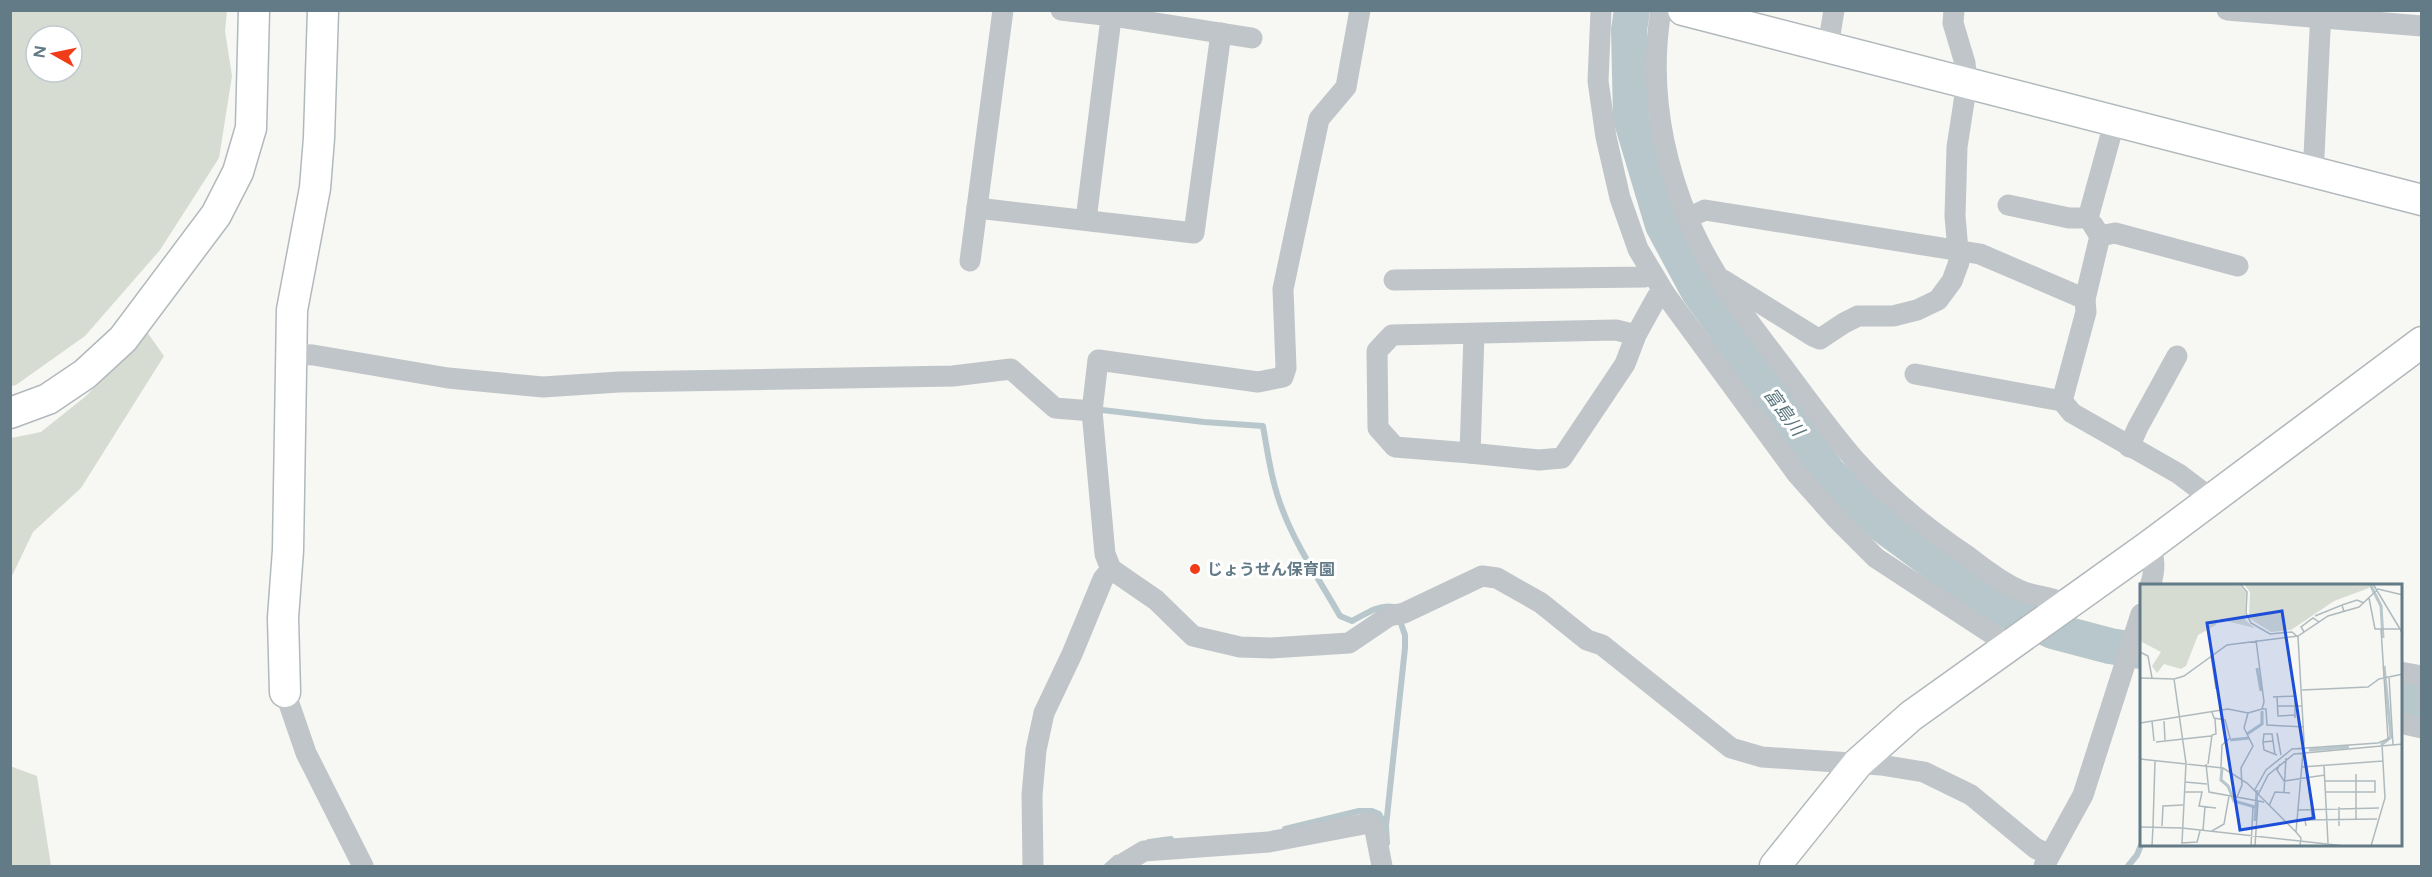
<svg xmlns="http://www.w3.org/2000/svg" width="2432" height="877" viewBox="0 0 2432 877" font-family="Figtree,'Noto Sans JP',sans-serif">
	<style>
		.green { fill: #d7dcd2; fill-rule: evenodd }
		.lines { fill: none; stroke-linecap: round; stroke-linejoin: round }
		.stream { stroke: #b8c7cb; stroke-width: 6 }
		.river { stroke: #b8c7cb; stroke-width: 36 }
		.secondary-casing { stroke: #b1b9bd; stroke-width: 33 }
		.street { stroke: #bfc5c8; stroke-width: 21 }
		.secondary { stroke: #fff; stroke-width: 30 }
		.poi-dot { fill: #f13c19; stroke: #fff; stroke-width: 2 }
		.labels { text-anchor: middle; stroke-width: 6; stroke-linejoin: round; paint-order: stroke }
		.poi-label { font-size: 16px; font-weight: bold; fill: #637a87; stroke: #fff; text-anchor: start }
		.water-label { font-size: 18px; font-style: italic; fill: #5a767c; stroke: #fff }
		.inset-river { fill: none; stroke: #b8c7cb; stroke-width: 3 }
		.inset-road { fill: none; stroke: #afbabe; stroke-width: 1.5 }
		.view { fill: #1d4ed8; fill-opacity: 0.15; stroke: #1d4ed8; stroke-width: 3 }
		.inset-edge { fill: none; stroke: #637a87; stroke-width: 3 }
	</style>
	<rect width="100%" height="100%" fill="#f7f7f3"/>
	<g class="green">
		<path d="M11,10L227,11L225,31L232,76L219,158L160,250L85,336L16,385L11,386ZM36,36H72V72H36Z"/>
		<polygon points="147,332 164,356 81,488 33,532 11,578 11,438 41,432 86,396"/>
		<polygon points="10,766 37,776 51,866 11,866"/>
	</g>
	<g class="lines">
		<g class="stream">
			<path d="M1102,410L1204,422L1263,426C1268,455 1272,484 1283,511C1297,548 1321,582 1340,616L1352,621C1364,615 1379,604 1393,607"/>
			<polyline points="1285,829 1359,811 1372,811 1379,814 1386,826"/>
			<polyline points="1149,842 1171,839"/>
			<polyline points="1387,843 1386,826 1405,648 1405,635 1399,618"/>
			<polyline points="1107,866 1116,858"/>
			<polyline points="2128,866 2137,855 2141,845"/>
		</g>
		<g class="river">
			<polyline points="1632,10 1629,30 1631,118 1663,225 1698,290 1828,473 1883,525 1988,602 2053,631 2110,646 2141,651"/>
			<polyline points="2400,695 2422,699"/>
		</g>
		<defs>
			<g id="secondary">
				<polyline points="1683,10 2422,200"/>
				<polyline points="10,413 48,399 85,374 123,339 216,215 238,172 251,128 254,10"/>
				<polyline points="285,692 283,618 288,550 292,310 315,188 319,138 323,10"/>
				<polyline points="1775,866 1858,763 1911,716 2149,546 2422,342"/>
			</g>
		</defs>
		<use href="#secondary" class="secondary-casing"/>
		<g class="street">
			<polyline points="1061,10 1112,16 1252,38"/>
			<polyline points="1360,10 1346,87 1319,119 1283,289 1286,368 1283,377 1258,382 1098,360 1092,411 1105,554 1111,569 1156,600 1193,636 1240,647 1271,648 1349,643 1389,616 1404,613 1482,576 1497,578 1541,603 1587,640 1602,645 1731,748 1762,757 1881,765 1924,772 1971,795 2035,848 2049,855"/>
			<polyline points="1601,10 1598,81 1606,137 1620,198 1638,249 1665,294 1797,474 1836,518 1876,558 2009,645"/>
			<path d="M1661,10C1649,81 1661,153 1688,219C1710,273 1746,318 1781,364C1805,396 1829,430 1856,461C1888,497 1926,528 1966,555C1982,567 2000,582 2019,590C2034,597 2051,596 2066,604"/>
			<polyline points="2227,10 2422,26"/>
			<polyline points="1828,47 1834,10"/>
			<polyline points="2308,169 2314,156 2321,10"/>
			<polyline points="2008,205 2069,218 2088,218 2115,120"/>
			<polyline points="977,208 1194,233 1221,33"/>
			<polyline points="1688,218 1705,210 1980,254 2085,299"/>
			<polyline points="1086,220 1112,10"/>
			<polyline points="2093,225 2100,236 2115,233 2238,266"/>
			<polyline points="2100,236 2085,299 2086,312 2062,401 2072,413 2179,474 2200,490 2207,500"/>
			<polyline points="970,261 1003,10"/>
			<polyline points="1394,280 1644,277 1653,274"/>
			<polyline points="1723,280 1813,336 1820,339 1844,323 1858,316 1893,316 1917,310 1938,300 1952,281 1959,262 1955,216 1957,147 1967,82 1965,63 1953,23 1954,10"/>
			<polyline points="1474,334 1470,453 1539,460 1562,458 1625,364 1636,335 1657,297 1665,294"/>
			<polyline points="290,354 313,355 448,378 543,387 619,382 953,376 1011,369 1055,408 1092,411"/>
			<polyline points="1915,374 2062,401"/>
			<polyline points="2129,447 2138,427 2177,356"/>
			<polyline points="1470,453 1395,447 1378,428 1377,351 1392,335 1616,330 1636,335"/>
			<path d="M2149,546C2156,559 2155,572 2150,586"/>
			<polyline points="2400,672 2422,676"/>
			<polyline points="285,692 306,753 363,866"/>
			<polyline points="2400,723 2422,728"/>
			<polyline points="1033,866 1032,795 1036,750 1044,713 1072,654 1103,579 1111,569"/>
			<polyline points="1119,866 1144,851 1269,842 1364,824 1371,824 1375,830 1382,866"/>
			<polyline points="2044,866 2083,795 2141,614"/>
		</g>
		<use href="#secondary" class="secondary"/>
	</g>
	<circle class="poi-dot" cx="1195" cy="569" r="6"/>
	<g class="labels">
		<g class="poi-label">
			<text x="1207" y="575">じょうせん保育園</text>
		</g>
		<g class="water-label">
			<text transform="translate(1784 412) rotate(54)" y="6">富島川</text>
		</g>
	</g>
	<g transform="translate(2140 584)">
		<rect width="262" height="262" fill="#f7f7f3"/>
		<path d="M0,0H98L106,8L105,36L115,44L78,35L76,41L58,51L46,82L41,85L24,80L17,89L12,82L21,68L0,57ZM104,0H229V4L194,17L151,46L131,48L109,34L110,8Z" fill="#d7dcd2"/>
		<path class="inset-river" d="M230,0L241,22L243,54M117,84L121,107M107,150L122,140V127M90,156L109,154M241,161L251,153L244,82M169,166L209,163M82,184L81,196L88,202L94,217L115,223M115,237L117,206"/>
		<path class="inset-road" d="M100,0L107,8L106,29L111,39L130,50L152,48L158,53L164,157L156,248M233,0L263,50M229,14L235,45H259M202,21L217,16L224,19M175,32L202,21L204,28M164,48L161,43L173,34L179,38M116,56L124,118L122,125M0,68L8,72L12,94M71,71L76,105M249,93L253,161M0,94L34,95M162,106L228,103L239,95L263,90M133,113L155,112V134M137,113L138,132L155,131M138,122H162M122,125H126L127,141L164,143M72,128L74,134L85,136L90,154L82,161L81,183M12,137L14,157M24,137L25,156M0,139L88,125L108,129L122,125M137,149L141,171M133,157L123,158L124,166L137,171M16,158L71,152M123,158L124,150H132L135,171M0,175L83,184L107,199L156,248L161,254L160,262M66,180L69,208L124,218M68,180L72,151L76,150L75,135M140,180L137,186L144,197L185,191M184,182L188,259M162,183L243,177M45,198L67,200M114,207L126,186L152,165L238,159L248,155L241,45M44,208H62L59,222L76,224M144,208L146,174M185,208H235V197H185M118,211L128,191L154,170L263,160M97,213L102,201L101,184L113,162L104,144L108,129M171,216L172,236M129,222L135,208L150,209M158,226L239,224M216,235V190M13,242L15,177M22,242L23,222L43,221M166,242L165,236L237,235M199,242V223M0,243L42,244L205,262M63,246L65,223M72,247L84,240L89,212M41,259L57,258L60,247M42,259L46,179L34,95L44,92L87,61L158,52L188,32L219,23L238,5L263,11M12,262L13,242M111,262L113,223M115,262L118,217M231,262L245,214L242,161"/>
		<path class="view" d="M142,27L174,234L100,246L67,39Z"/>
		<rect width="262" height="262" class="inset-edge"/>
	</g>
	<rect width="2432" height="877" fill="none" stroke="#637a87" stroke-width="24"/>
	<g transform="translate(54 54) rotate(279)"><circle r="28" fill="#ffffff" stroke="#c1cacf" stroke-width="1.5"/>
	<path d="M0-4.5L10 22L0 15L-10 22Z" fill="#f13c19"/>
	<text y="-9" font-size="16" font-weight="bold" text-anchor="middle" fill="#637a87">N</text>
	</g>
</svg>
